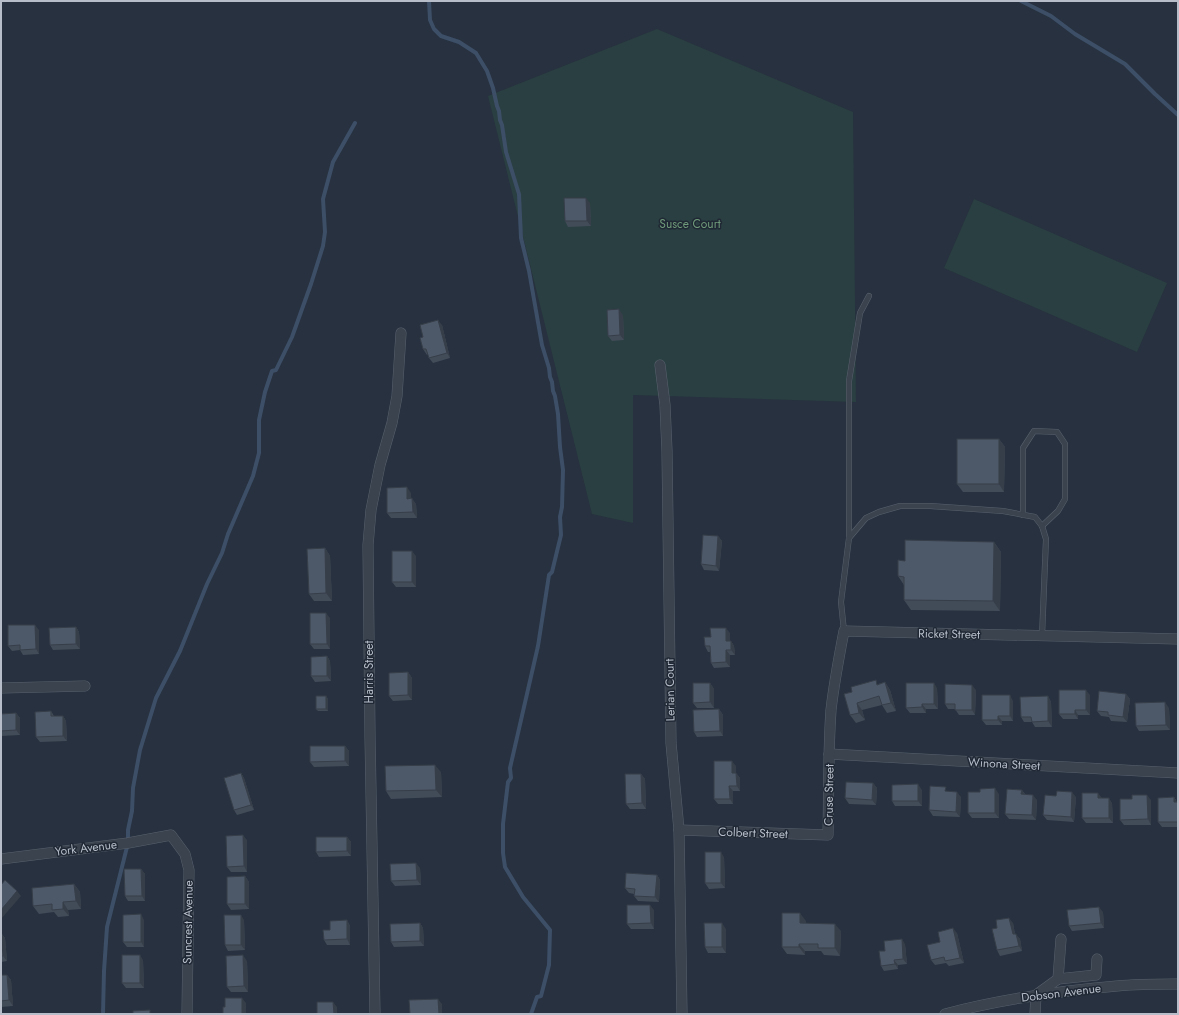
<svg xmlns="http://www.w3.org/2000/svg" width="1179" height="1015" viewBox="0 0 1179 1015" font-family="Jost,sans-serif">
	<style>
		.green { fill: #2a3f41 }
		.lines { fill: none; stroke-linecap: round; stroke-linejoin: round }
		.stream { stroke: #3d4e67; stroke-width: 4 }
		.lane-casing { stroke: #58616d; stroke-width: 6 }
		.street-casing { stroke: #58616d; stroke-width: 11 }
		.lane { stroke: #3b434f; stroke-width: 5 }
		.street { stroke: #3b434f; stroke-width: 10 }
		.wall { fill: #424c59 }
		.shaded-wall { fill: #363e49 }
		.building { fill: #4d5868; stroke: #363e49 }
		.labels { text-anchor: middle; stroke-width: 3; stroke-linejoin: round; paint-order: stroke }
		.park-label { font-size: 12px; fill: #6f9a79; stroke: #1f2834 }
		.street-label { font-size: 12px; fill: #b7beca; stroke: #1f2834 }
	</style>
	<rect width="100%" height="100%" fill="#27313f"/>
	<g class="green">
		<polygon points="657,29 853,112 856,402 633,395 633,523 592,514 488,96"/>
		<polygon points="974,199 1167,283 1137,352 944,268"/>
	</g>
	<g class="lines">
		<g class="stream">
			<polyline points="429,1 430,20 434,29 441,36 459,42 476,53 487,71 493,88 497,106 499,111 500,120 502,125 506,152 519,194 521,238 529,271 542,345 549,368 550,377 552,382 553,391 555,396 558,414 560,447 563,470 562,507 560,517 561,535 552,572 549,575 538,646 510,768 511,778 508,782 503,824 503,853 505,867 523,897 550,930 549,965 541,996 537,997 531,1014"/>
			<polyline points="1021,1 1051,16 1075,34 1125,64 1155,94 1178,115"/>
			<polyline points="103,1014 104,971 107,927 128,843 128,830 132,811 133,788 140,750 156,698 180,651 207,584 222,553 228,534 253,476 259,453 259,420 265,392 272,371 276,370 292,337 311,284 323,246 325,232 323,199 333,162 355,123"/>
		</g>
		<defs>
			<g id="lane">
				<polyline points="1023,515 1023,448 1034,431 1057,432 1065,444 1065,499 1058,511 1042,526"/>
				<polyline points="849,538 849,381 860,313 869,296"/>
				<polyline points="844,631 841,602 849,538 866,518 879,512 900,506 930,506 1003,511 1035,517 1042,526 1046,539 1042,636"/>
			</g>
			<g id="street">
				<polyline points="660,365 665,405 667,451 671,743 679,830 682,1014"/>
				<polyline points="1,688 85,686"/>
				<polyline points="829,754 1178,773"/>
				<path d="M679,830L828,835C829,794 828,751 831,710C834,683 839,657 844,631L1178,639"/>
				<polyline points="1,859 128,843 171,835 185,854 189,870 187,1014"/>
				<polyline points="1058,979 1096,975 1097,959"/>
				<polyline points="375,1014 370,736 368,545 371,510 380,465 392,423 397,396 401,333"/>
				<path d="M945,1014C1001,999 1059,991 1117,986C1137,984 1158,984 1178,984"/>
				<polyline points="1035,1014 1036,995 1058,979 1061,939"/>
			</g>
		</defs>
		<use href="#lane" class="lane-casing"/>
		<use href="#street" class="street-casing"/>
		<use href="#lane" class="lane"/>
		<use href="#street" class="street"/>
	</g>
	<g class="wall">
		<polygon points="590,203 591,226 568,227 565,221"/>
		<polygon points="623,315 624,340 612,341 608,336"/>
		<polygon points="442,325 450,358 433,363 429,358 428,354 427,355 423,349 423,337"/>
		<polygon points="999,439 1005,447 1004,492 963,492 957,484"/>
		<polygon points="411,493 411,499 416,504 417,518 391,518 387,513"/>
		<polygon points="718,536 722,541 719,571 704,570 701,564"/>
		<polygon points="994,542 1001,552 1000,611 911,610 904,600 904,585 898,576 905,561"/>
		<polygon points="325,548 330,556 332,601 314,601 309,594"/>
		<polygon points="416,556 416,587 396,587 392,582"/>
		<polygon points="330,618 330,649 314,649 310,644"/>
		<polygon points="76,627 79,632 80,649 53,650 50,645"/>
		<polygon points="39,630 39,654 23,655 20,650 12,651 8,646"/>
		<polygon points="730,633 730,641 731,641 734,646 735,655 730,655 730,667 714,668 711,663 710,652 708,652 705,646 711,637"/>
		<polygon points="327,656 330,661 331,681 315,682 311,676"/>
		<polygon points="408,672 412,678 412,700 393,701 389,696"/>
		<polygon points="885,682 890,690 896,711 887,713 882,705 862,710 865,720 856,723 850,715 844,694"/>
		<polygon points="710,683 714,689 714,708 697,708 693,703"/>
		<polygon points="937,688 938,709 926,709 926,713 910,713 906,708"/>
		<polygon points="976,690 975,715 959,715 955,709 948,709 945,704"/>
		<polygon points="1126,694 1130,699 1127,722 1111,721 1109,717 1101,716 1097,711"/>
		<polygon points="1090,695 1090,715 1078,715 1078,719 1063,719 1059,714"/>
		<polygon points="326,696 328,699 328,711 318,711 316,709"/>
		<polygon points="1048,696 1051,702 1052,727 1035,727 1032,722 1024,722 1021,717"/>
		<polygon points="1013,701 1013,721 1002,721 1002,725 986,725 982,720"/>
		<polygon points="1169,708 1170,730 1139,731 1136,726"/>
		<polygon points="719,709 723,715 723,736 697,737 694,732"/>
		<polygon points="51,711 54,716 63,716 66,721 67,741 40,742 36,737"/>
		<polygon points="16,713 20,718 20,735 1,736 1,714"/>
		<polygon points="345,746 349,751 349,766 314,767 310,762"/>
		<polygon points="736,766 736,773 740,778 740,791 733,791 733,804 718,804 714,799"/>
		<polygon points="441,772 442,797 391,799 386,791"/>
		<polygon points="241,773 244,778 254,810 237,815 234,810"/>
		<polygon points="641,774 645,779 646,809 630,809 626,804"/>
		<polygon points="873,783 877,788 876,805 849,804 845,798"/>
		<polygon points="922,790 922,806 895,806 892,801"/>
		<polygon points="1022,790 1025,794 1037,800 1036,820 1009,819 1005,814"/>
		<polygon points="948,791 961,797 960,817 933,816 929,810"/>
		<polygon points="980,792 999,794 999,818 972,818 968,813"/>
		<polygon points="1056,796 1076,797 1074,822 1047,820 1043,815"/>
		<polygon points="1174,797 1177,802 1178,802 1178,827 1162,827 1158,822"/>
		<polygon points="1102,798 1112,803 1113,823 1086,823 1082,818"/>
		<polygon points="1151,800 1151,825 1124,825 1120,820"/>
		<polygon points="347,837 351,842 351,856 319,857 316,852"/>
		<polygon points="247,840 247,872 231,872 227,867"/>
		<polygon points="724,857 725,888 709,889 705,883"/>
		<polygon points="420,868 421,885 395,886 391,881"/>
		<polygon points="141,869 145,874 145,901 128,901 125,896"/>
		<polygon points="657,875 660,880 659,902 638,901 634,896 634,894 629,893 625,888"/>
		<polygon points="245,876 249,882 249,909 231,910 227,904"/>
		<polygon points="74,884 80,892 81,909 68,910 69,916 58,917 54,912 39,914 33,906"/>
		<polygon points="654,910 654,929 631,929 627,924"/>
		<polygon points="1103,912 1104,928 1072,931 1069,926"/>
		<polygon points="144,920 144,947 127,947 123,942"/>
		<polygon points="244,920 245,950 228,951 225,945"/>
		<polygon points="347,920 350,926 350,945 327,945 324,940 330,930"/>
		<polygon points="806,921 806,923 841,931 840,956 824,955 821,951 805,951 805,955 787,954 782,947"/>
		<polygon points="420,923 423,928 424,946 394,947 391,942"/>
		<polygon points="1013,923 1015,934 1020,939 1022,951 1000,956 997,950 997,928"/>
		<polygon points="726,929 726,953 708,953 705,947"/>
		<polygon points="1,933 5,938 7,961 1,962"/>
		<polygon points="957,933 964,963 949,966 946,963 935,965 931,960 940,942"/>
		<polygon points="905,944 907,964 898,965 898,969 884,971 881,966 885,951"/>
		<polygon points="143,960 144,988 126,988 122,983"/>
		<polygon points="247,961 248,992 231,992 227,987"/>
		<polygon points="1,975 7,975 11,980 13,1006 1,1007"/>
	</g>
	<g class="shaded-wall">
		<polygon points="586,198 590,203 591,226 587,221"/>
		<polygon points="619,309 623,315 624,340 620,335"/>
		<polygon points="438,320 442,325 450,358 447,353"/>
		<polygon points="999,439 1005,447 1004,492 999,484"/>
		<polygon points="407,487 411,493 411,504 407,499"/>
		<polygon points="412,498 416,504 417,518 413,512"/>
		<polygon points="718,536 722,541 719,571 716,566"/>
		<polygon points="994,542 1001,552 1000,611 993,601"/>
		<polygon points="325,548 330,556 332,601 326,593"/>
		<polygon points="412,551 416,556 416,587 412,582"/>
		<polygon points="326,613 330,618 330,649 327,644"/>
		<polygon points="35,625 39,630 39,654 36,649"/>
		<polygon points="76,627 79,632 80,649 76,644"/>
		<polygon points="726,628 730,633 730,646 726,641"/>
		<polygon points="731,641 734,646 735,655 731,650"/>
		<polygon points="726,650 730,655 730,667 726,662"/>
		<polygon points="327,656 330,661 331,681 327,676"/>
		<polygon points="408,672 412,678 412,700 408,695"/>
		<polygon points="885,682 890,690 896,711 891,703"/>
		<polygon points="710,683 714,689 714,708 710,702"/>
		<polygon points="934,683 937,688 938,709 934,704"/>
		<polygon points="972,685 976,690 975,715 972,710"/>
		<polygon points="1086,690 1090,695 1090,715 1086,710"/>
		<polygon points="1126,694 1130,699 1127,722 1123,717"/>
		<polygon points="1010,695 1013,701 1013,721 1010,716"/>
		<polygon points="326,696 328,699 328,711 326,709"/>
		<polygon points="1048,696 1051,702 1052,727 1048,721"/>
		<polygon points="1165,702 1169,708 1170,730 1166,725"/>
		<polygon points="857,703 862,710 865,720 859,713"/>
		<polygon points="922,704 926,709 926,713 922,707"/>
		<polygon points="719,709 723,715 723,736 720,731"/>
		<polygon points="1075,710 1078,715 1078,719 1075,714"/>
		<polygon points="16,713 20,718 20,735 16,730"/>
		<polygon points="63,716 66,721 67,741 63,736"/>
		<polygon points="998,716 1002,721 1002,725 998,720"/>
		<polygon points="345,746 349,751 349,766 345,761"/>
		<polygon points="732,761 736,766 736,778 732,773"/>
		<polygon points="435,765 441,772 442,797 436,790"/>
		<polygon points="241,773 244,778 254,810 251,805"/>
		<polygon points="736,773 740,778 740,791 737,786"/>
		<polygon points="641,774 645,779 646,809 642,803"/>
		<polygon points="873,783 877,788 876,805 872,800"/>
		<polygon points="918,784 922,790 922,806 918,801"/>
		<polygon points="729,786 733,791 733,804 730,799"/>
		<polygon points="995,788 999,794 999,818 995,813"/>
		<polygon points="1022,790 1025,795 1021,794"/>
		<polygon points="957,792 961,797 960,817 956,812"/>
		<polygon points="1072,792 1076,797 1074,822 1071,817"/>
		<polygon points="1098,793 1102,798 1098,798"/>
		<polygon points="1033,795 1037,800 1036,820 1032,815"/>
		<polygon points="1147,795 1151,800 1151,825 1148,819"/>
		<polygon points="1174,797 1177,802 1174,802"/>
		<polygon points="1109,798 1112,803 1113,823 1109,818"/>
		<polygon points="243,835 247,840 247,872 244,866"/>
		<polygon points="347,837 351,842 351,856 347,851"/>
		<polygon points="721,852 724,857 725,888 721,883"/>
		<polygon points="416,863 420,868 421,885 417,880"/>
		<polygon points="141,869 145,874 145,901 142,896"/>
		<polygon points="657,875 660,880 659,902 655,897"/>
		<polygon points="245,876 249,882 249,909 245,904"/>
		<polygon points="74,884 80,892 81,909 76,901"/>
		<polygon points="17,891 21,896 1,919 1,910"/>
		<polygon points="63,902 68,910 69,916 63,909"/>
		<polygon points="650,905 654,910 654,929 651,923"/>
		<polygon points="1099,907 1103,912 1104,928 1101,923"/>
		<polygon points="800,913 806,921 806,931 800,923"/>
		<polygon points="141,914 144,920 144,947 141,942"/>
		<polygon points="241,915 244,920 245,950 241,945"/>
		<polygon points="1009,918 1013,923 1016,940 1013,934"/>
		<polygon points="347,920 350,926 350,945 347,939"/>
		<polygon points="420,923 423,928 424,946 420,941"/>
		<polygon points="722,923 726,929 726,953 722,947"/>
		<polygon points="835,924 841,931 840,956 835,948"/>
		<polygon points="953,928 957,933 964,963 960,958"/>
		<polygon points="1,933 5,938 7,961 3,956"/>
		<polygon points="1016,934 1020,939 1022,951 1019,946"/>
		<polygon points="902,939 905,944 907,964 903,959"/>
		<polygon points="799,944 805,951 805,955 799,947"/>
		<polygon points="140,955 143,960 144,988 140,983"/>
		<polygon points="243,955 247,961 248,992 244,986"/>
		<polygon points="894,960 898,965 898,969 895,964"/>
		<polygon points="7,975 11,980 13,1006 9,1000"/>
		<polygon points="242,998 246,1003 246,1014 242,1014"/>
		<polygon points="438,999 442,1004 442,1014 439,1014"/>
		<polygon points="333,1002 337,1007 337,1014 334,1014"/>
	</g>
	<g class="building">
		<polygon points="564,198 586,198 587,221 565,221"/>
		<polygon points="619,309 620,335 608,336 607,310"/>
		<polygon points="438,320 447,353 429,358 426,349 423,349 420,338 423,337 420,325"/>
		<rect x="957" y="439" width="42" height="45"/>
		<polygon points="407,487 407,499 412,498 413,512 387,513 387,488"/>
		<polygon points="703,535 718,536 716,566 701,564"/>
		<polygon points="905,540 994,542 993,601 904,600 904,577 898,576 898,560 905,561"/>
		<polygon points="325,548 326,593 309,594 307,549"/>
		<rect x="392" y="551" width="20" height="31"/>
		<polygon points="310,613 326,613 327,644 310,644"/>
		<polygon points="8,625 35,625 36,649 20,650 20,645 8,646"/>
		<polygon points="76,627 76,644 50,645 49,628"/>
		<polygon points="710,628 726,628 726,641 731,641 731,650 726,650 726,662 711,663 710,646 705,646 704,637 711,637"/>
		<polygon points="327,656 327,676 311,676 311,657"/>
		<polygon points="408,672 408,695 389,696 389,673"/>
		<polygon points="876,680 877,685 885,682 891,703 882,705 879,696 857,703 859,713 850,715 844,694 852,692 851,687"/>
		<polygon points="693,683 710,683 710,702 693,703"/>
		<polygon points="906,683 934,683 934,704 922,704 922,707 906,708"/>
		<polygon points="945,684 972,685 972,710 955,710 955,704 945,704"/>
		<polygon points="1059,690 1086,690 1086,710 1075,710 1075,714 1059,714"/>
		<polygon points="1099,691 1126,694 1123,717 1108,715 1108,712 1097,711"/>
		<polygon points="982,695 1010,695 1010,716 998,716 998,720 982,720"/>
		<rect x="316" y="696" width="10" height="13"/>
		<polygon points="1048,696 1048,721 1032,722 1031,717 1021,717 1020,697"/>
		<polygon points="1165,702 1166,725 1136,726 1135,703"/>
		<polygon points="719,709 720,731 694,732 693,710"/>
		<polygon points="51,711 51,716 63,716 63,736 36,737 35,712"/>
		<polygon points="16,713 16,730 1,731 1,714"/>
		<polygon points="310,746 345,746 345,761 310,762"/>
		<polygon points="714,761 732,761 732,773 736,773 737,786 729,786 730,799 714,799"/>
		<polygon points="435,765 436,790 386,791 385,766"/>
		<polygon points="241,773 251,805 234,810 224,778"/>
		<polygon points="625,774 641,774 642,803 626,804"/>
		<polygon points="846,782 873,783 872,800 845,798"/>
		<polygon points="918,784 918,801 892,801 892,785"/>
		<polygon points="930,786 946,787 945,791 957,792 956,812 929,810"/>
		<polygon points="995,788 995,813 968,813 968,792 980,792 980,789"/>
		<polygon points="1007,789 1022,790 1021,794 1033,795 1032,815 1005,814"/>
		<polygon points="1057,791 1072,792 1071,817 1043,815 1045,795 1056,796"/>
		<polygon points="1082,793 1098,793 1098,798 1109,798 1109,818 1082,818"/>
		<polygon points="1132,795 1147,795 1148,819 1120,820 1120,799 1132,799"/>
		<polygon points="1174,797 1174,802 1178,802 1178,822 1158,822 1158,798"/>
		<polygon points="243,835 244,866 227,867 226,836"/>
		<polygon points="316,837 347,837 347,851 316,852"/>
		<rect x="705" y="852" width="16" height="31"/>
		<polygon points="416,863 417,880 391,881 390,864"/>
		<polygon points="124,869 141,869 142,896 125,896"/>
		<polygon points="626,873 657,875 655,897 634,896 635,889 625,888"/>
		<polygon points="245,876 245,904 227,904 227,877"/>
		<polygon points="5,880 17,891 1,910 1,885"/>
		<polygon points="74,884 76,901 63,902 63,909 52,910 52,904 33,906 32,888"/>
		<polygon points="627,905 650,905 651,923 627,924"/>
		<polygon points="1099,907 1101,923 1069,926 1067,910"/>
		<polygon points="782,913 800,913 800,923 835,924 835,948 818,948 818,944 799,944 799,947 782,947"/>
		<polygon points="141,914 141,942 123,942 123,915"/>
		<polygon points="224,915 241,915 241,945 225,945"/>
		<polygon points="1009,918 1013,934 1016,934 1019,946 997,950 992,929 997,928 996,920"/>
		<polygon points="347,920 347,939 324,940 323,930 330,930 330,921"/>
		<polygon points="420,923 420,941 391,942 390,924"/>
		<polygon points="704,923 722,923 722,947 705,947"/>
		<polygon points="953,928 960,958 945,961 944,957 931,960 927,945 940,942 938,932"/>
		<polygon points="1,933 3,956 1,956"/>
		<polygon points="902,939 903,959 894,960 895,964 881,966 879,951 885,951 884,941"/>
		<rect x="122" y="955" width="18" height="28"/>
		<polygon points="243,955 244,986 227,987 226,956"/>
		<polygon points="1,975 7,975 9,1000 1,1001"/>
		<polygon points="225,998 242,998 242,1014 223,1014 223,1007 225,1007"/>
		<polygon points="438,999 439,1014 410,1014 409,1000"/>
		<polygon points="317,1002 333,1002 334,1014 317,1014"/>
		<polygon points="150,1010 150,1014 133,1014 133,1011"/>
	</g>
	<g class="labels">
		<g class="park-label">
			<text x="690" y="228">Susce Court</text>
		</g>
		<g class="street-label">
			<text transform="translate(949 634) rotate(1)" y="4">Ricket Street</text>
			<text transform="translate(369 672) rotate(-90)" y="4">Harris Street</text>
			<text transform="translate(670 690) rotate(-91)" y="4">Lerian Court</text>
			<text transform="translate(1004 764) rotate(3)" y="4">Winona Street</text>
			<text transform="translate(829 795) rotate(-89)" y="4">Cruse Street</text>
			<text transform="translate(753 833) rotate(2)" y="4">Colbert Street</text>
			<text transform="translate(86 848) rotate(-7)" y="4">York Avenue</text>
			<text transform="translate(188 922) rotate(-89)" y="4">Suncrest Avenue</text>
			<text transform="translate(1061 993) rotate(-7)" y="4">Dobson Avenue</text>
		</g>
	</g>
	<rect width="1179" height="1015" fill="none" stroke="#b7beca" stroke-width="4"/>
</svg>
